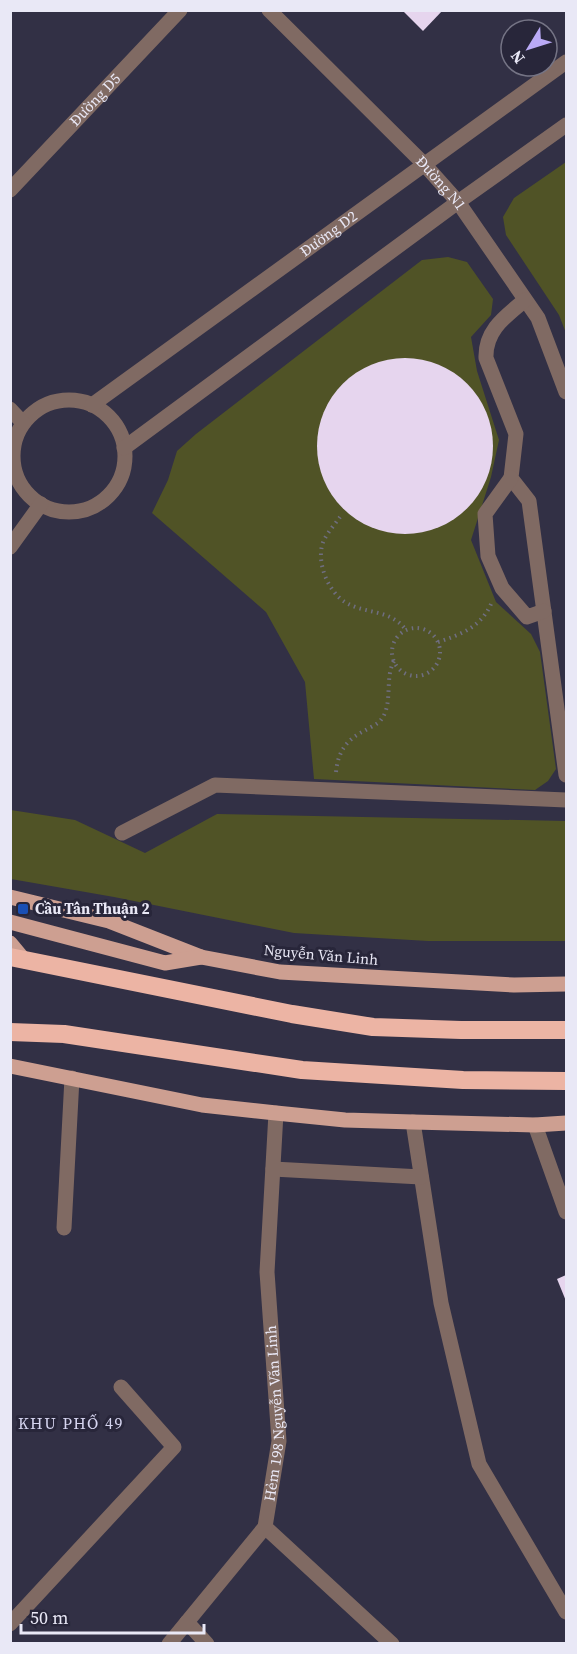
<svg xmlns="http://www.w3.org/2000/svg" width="577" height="1654" viewBox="0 0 577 1654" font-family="'Source Serif 4',serif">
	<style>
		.green { fill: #505326 }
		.building { fill: #e6d5ee }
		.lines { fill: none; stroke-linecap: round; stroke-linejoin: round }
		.path { stroke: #6f6e80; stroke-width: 4; stroke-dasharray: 1.5 4.5; stroke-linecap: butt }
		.minor { stroke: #806a63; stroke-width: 15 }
		.major { stroke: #cd9f91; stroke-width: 15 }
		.highway { stroke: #ecb4a4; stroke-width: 18 }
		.transit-dot { fill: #1a4fb4; stroke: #28263a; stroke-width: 2 }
		.labels { text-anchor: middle; stroke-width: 6; stroke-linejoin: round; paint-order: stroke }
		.street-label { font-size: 15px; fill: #e9e8f6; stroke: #28263a }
		.poi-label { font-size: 15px; font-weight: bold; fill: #e9e8f6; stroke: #28263a; text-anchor: start }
		.neighbourhood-label { font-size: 16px; letter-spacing: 1.5px; fill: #d6d5f0; stroke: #28263a }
	</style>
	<rect width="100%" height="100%" fill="#323045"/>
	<g class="green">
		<polygon points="566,162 566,333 559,315 506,235 503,217 514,198"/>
		<polygon points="448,257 467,262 493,299 491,315 471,337 477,371 499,440 491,477 471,540 496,602 531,634 540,652 556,769 548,781 535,790 314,779 305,682 266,612 152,513 168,480 177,451 196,434 422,260"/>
		<polygon points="11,810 75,820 145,853 217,814 566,821 566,941 428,941 294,933 114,897 11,879"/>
	</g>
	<g class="building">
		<polygon points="402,10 443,10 423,31"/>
		<circle cx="405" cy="446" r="88"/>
		<polygon points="566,1275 566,1301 557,1279"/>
	</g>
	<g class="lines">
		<g class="path">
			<path d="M340,517C335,524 328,532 324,540C315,559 327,591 345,602C366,615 389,608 406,630"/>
			<circle cx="416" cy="652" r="24"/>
			<path d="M438,642C460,635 481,627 491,604"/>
			<path d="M336,772C338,752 346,740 364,731C369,728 376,725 380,721C394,705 384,679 394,661"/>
		</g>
		<g class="minor">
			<path id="s1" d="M269,10L424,164L458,202L538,318L566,392"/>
			<path id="s2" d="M10,190L180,10"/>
			<path d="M525,300C506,316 485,330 486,358L516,434L511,478L529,501L566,775"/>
			<circle cx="69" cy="456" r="56"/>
			<path id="s3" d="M92,405L566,62"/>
			<polyline points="10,409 23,423"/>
			<polyline points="124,448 458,202 566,125"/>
			<polyline points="511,478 485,514 488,556 502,588 527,617 544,611"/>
			<polyline points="10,547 41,504"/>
			<polyline points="122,833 215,785 566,800"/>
			<polyline points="413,1122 441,1303 479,1464 566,1612"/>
			<polyline points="535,1125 566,1212"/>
			<polyline points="273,1169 421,1177"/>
			<polyline points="64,1228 72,1078"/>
			<polyline points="265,1527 392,1644"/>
			<polyline points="187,1622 207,1644"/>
			<polyline points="10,1624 174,1447 121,1387"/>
			<path id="s4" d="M169,1644L265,1527L279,1441L267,1272L276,1113"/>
		</g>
		<g class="major">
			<polyline points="10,897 109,921 201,957 280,972 514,985 566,984"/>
			<polyline points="10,922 165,963 201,957"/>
			<polyline points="10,943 25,961"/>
			<polyline points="10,1066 202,1105 276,1113 345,1120 413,1122 535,1125 566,1123"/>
		</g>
		<g class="highway">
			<polyline points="10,957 292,1014 373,1027 461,1030 566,1030"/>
			<polyline points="10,1032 64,1034 302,1070 463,1080 566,1081"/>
		</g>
	</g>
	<rect class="transit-dot" x="17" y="903" width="12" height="12" rx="3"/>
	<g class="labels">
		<g class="street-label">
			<text dy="5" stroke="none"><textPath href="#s2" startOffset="124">Đường D5</textPath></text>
			<text dy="5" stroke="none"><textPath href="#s1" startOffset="244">Đường N1</textPath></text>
			<text dy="5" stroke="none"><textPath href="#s3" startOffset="292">Đường D2</textPath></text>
			<text transform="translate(321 955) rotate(5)" y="5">Nguyễn Văn Linh</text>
			<text dy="5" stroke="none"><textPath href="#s4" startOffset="266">Hẻm 198 Nguyễn Văn Linh</textPath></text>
		</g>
		<g class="poi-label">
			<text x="35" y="914">Cầu Tân Thuận 2</text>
		</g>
		<g class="neighbourhood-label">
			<text x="71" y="1429">KHU PHỐ 49</text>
		</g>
	</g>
	<rect width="577" height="1654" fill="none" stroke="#e9e8f6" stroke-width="24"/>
	<g transform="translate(529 48) rotate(232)"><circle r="28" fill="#28263a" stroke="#757485" stroke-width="1.5"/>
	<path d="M0-4.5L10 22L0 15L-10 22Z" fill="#baaaf6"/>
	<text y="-9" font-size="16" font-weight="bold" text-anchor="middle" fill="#e9e8f6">N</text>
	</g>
	<path d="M21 1624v9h183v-9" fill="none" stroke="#e9e8f6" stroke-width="3"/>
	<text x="30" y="1624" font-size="18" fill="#e9e8f6" stroke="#28263a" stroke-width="4.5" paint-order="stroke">50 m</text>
</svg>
